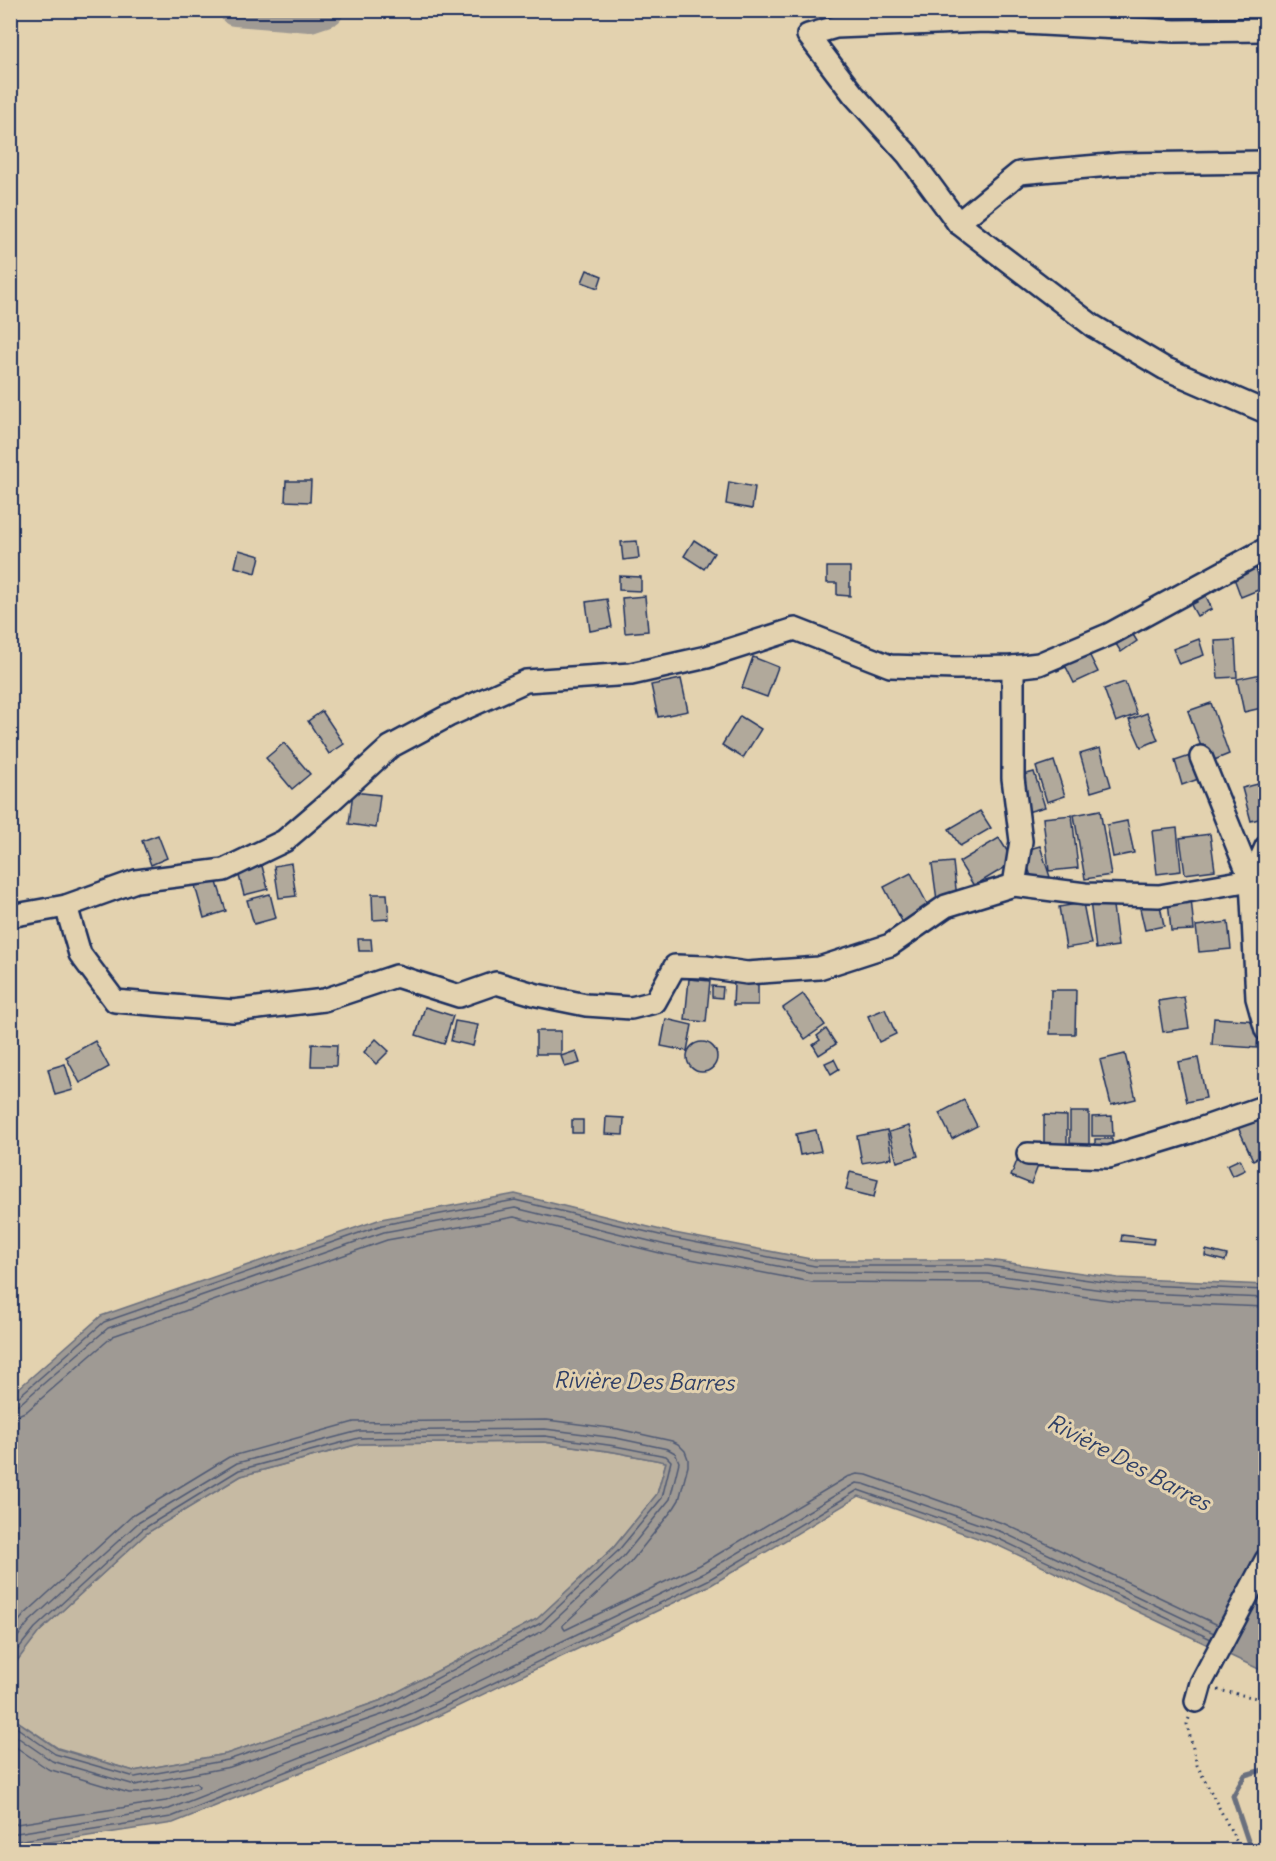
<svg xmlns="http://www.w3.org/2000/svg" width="1276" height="1861" viewBox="0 0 1276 1861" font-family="Delius,sans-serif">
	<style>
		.green { fill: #c6baa3; stroke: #707480; stroke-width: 1.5 }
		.water { fill: #9f9a94; stroke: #6a6f7e; stroke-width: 1.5 }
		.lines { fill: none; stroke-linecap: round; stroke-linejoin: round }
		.shore { stroke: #505a74; stroke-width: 1.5 }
		.stream { stroke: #6a6f7e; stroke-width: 5 }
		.river { stroke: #9f9a94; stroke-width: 32 }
		.building { fill: #b1a99b; stroke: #1b2f5e; stroke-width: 1.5 }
		.minor-casing { stroke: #1b2f5e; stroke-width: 26 }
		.path { stroke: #1b2f5e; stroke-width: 3; stroke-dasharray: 1.5 4.5; stroke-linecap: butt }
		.minor { stroke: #e3d2af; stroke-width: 21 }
		.labels { text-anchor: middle; stroke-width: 6; stroke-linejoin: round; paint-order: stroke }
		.water-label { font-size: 22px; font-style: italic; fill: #2f3f66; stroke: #e3d2af }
	</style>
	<rect width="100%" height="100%" fill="#e3d2af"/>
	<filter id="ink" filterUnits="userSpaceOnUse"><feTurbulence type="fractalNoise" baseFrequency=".0167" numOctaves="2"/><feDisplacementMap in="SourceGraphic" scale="12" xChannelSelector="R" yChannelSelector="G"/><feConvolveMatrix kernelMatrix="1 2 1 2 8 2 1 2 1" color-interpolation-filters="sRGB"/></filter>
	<g filter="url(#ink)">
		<polygon class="green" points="544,1442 614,1452 666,1462 657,1494 614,1547 537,1619 382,1700 226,1754 134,1771 58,1748 16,1720 11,1688 10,1669 39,1632 147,1533 241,1476 359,1444"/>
		<polygon class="water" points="515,1194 669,1232 816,1260 988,1260 1118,1278 1265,1285 1265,1672 997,1545 859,1496 711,1585 419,1725 173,1823 11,1848 10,1688 16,1720 58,1749 134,1771 226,1754 382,1700 537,1619 614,1547 657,1494 666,1462 614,1452 544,1442 359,1444 241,1476 147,1533 39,1632 11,1669 11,1395 101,1316 381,1219"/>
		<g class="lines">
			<g class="shore">
				<polyline points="10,1399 17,1398 104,1322 382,1225 515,1200 668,1237 815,1266 988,1266 1118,1284 1266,1290"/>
				<polyline points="10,1407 21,1403 108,1328 384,1232 515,1208 666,1245 814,1273 987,1274 1117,1292 1266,1298"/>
				<polyline points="10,1416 18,1415 27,1411 113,1336 387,1240 514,1217 664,1254 812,1282 987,1283 1116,1301 1266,1307"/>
				<polyline points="10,1632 24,1615 132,1516 229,1457 354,1422 547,1420 618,1429 672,1441 678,1444 685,1451 688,1459 688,1466 679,1500 674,1508 630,1563 563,1625 563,1627 565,1630 700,1565 847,1477 857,1474 867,1475 1005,1524 1218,1625"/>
				<polyline points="10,1647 29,1622 138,1523 237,1463 359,1431 545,1429 616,1438 668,1449 675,1453 679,1462 670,1499 623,1557 544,1630 387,1713 230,1767 135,1785 52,1761 10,1732"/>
				<polyline points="10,1659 35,1628 143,1529 239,1470 359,1438 545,1436 615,1446 666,1456 671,1461 662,1498 618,1551 541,1623 385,1706 228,1760 135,1777 55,1754 13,1725 10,1721"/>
				<polyline points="10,1743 48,1769 129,1793 138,1793 196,1783 199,1786 198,1788 166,1801 10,1825"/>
				<polyline points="10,1834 169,1809 413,1713 704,1573 856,1483 864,1484 1002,1532 1214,1633"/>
				<polyline points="10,1842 171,1817 416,1720 708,1580 858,1490 999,1539 1211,1639"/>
			</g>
			<polyline class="stream" points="1251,1850 1233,1796 1245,1775 1266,1769"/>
			<polyline class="river" points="235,10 310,16 328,10"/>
		</g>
		<g class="building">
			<polygon points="587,270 602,276 598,288 582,282"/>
			<polygon points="286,481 311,481 310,502 285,501"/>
			<polygon points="729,482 755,487 752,509 726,504"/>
			<polygon points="694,540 714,553 704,569 684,556"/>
			<polygon points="637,541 639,558 623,560 621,542"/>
			<polygon points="239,550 260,556 256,573 235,567"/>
			<polygon points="1253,560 1263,588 1241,597 1231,570"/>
			<polygon points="827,567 850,567 850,596 837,595 837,583 827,583"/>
			<polygon points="619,576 641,577 641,591 619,590"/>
			<polygon points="1204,592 1212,609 1197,616 1191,605 1197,602 1194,597"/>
			<polygon points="645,596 648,631 625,633 622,598"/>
			<polygon points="607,599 612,627 590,631 586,602"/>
			<polygon points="1266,616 1266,652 1264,652 1259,617"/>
			<polygon points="1130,630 1137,641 1121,652 1114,641"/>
			<polygon points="1199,639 1204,655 1179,664 1173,649"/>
			<polygon points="1235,640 1237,677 1218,678 1215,641"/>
			<polygon points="1085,646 1098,672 1074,683 1066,667 1057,671 1053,662"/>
			<polygon points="753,657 778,667 767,697 742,688"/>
			<polygon points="1261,674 1266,690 1266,707 1244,712 1237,679"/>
			<polygon points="681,679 688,711 658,717 651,685"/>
			<polygon points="1125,682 1137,714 1116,722 1104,689"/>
			<polygon points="1211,703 1229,754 1207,763 1188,711"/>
			<polygon points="322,711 344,744 329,754 308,721"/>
			<polygon points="1147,713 1158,740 1141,747 1129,720"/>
			<polygon points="740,716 761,729 743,758 722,745"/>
			<polygon points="284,743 310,774 292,789 266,758"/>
			<polygon points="1100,748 1111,786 1091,792 1080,754"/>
			<polygon points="1193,755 1201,778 1182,785 1175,761"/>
			<polygon points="1054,761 1065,796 1047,802 1036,767"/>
			<polygon points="1034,772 1045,807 1027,812 1016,777"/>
			<polygon points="1266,782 1266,817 1251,821 1242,788"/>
			<polygon points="353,792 380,795 376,828 349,824"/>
			<polygon points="1100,810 1111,875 1085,879 1074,815"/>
			<polygon points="980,811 991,828 960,846 949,829"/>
			<polygon points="1072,815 1078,868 1049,871 1043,818"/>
			<polygon points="1127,821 1134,853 1113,857 1107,825"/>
			<polygon points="1177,828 1181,871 1157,874 1152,831"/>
			<polygon points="1210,834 1215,870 1185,874 1180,838"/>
			<polygon points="158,835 167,858 151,865 142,841"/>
			<polygon points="999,838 1014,862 974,886 959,862"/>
			<polygon points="1040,846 1050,877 1033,883 1023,851"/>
			<polygon points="953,862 957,898 937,900 932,864"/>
			<polygon points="291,863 296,896 279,898 274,866"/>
			<polygon points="262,866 268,889 244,895 238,872"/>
			<polygon points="911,873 931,911 904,925 884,887"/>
			<polygon points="215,876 226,911 204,918 194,882"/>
			<polygon points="270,894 276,918 254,924 247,900"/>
			<polygon points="372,894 387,894 389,919 373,920"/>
			<polygon points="1112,898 1118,946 1096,949 1090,901"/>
			<polygon points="1191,898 1194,930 1171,931 1168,900"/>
			<polygon points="1159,900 1164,926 1145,930 1139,904"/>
			<polygon points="1083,903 1091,944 1066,948 1059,907"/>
			<polygon points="1228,922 1231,949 1199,952 1196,926"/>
			<polygon points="358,939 371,939 372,951 359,951"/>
			<polygon points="689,979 710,981 706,1022 685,1020"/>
			<polygon points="734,983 758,983 758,1005 733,1005"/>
			<polygon points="712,986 723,987 722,998 712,997"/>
			<polygon points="1051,990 1076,990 1075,1034 1050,1034"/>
			<polygon points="803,994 825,1025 805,1039 783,1008"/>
			<polygon points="1184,997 1189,1028 1163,1032 1158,1001"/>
			<polygon points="425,1007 453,1016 444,1044 416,1035"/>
			<polygon points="885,1009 896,1034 879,1042 868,1016"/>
			<polygon points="1214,1018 1259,1021 1257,1048 1212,1045"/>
			<polygon points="666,1019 692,1025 687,1051 661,1046"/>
			<polygon points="455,1021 478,1025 473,1046 451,1041"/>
			<polygon points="826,1029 836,1044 819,1055 813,1045 820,1040 817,1036"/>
			<rect x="536" y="1031" width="25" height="23"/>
			<polygon points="376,1039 389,1051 376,1064 364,1052"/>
			<polygon points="95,1041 109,1067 80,1083 66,1057"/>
			<circle cx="702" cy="1057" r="15"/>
			<polygon points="312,1044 337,1045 336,1066 311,1066"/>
			<polygon points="576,1051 580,1063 565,1067 561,1056"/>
			<polygon points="1125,1054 1136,1099 1111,1105 1100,1060"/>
			<polygon points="1198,1058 1206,1098 1187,1102 1178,1062"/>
			<polygon points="834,1059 839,1069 831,1074 825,1063"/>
			<polygon points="65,1064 73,1090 55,1095 48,1069"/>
			<polygon points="964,1100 977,1126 952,1139 939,1113"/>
			<polygon points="1266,1111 1266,1154 1253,1160 1237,1125"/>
			<rect x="1070" y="1112" width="19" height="39"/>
			<polygon points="1044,1115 1067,1116 1067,1150 1044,1150"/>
			<polygon points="1112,1116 1113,1136 1092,1136 1092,1117"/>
			<polygon points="606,1117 624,1118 623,1135 605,1134"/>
			<rect x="572" y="1120" width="11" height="13"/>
			<polygon points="909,1126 918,1156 897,1162 889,1132"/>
			<polygon points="816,1130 821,1151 800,1155 796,1134"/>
			<polygon points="887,1130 892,1158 862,1163 857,1136"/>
			<rect x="1095" y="1139" width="17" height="8"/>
			<polygon points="1018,1158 1038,1166 1031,1184 1011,1176"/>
			<polygon points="1240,1159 1245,1170 1232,1176 1227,1165"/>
			<polygon points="850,1172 878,1179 874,1197 846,1190"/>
			<polygon points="1122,1235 1154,1239 1153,1244 1121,1241"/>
			<polygon points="1206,1250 1227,1255 1225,1261 1205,1256"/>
		</g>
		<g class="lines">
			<defs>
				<g id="minor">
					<polyline points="1266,30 1175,31 985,21 836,27 808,35 853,94 908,155 958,223 1093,326 1164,368 1266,412"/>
					<polyline points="958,223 1019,173 1121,164 1266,162"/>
					<polyline points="1013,667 1013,778 1021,841 1014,885 1085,894 1159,896 1251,880 1266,847"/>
					<polyline points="1201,757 1251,880 1257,998 1266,1030"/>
					<polyline points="66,906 80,954 115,1001 233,1011 324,1000 396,976 459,996 496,983 537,995 586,1005 631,1008 655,1002 675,966 706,967 747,973 819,968 890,945 946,906 1014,885"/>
					<polyline points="10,916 66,906 136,881 224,870 284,841 332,800 390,747 448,716 526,681 631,674 707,657 795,629 890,666 956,668 1013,667 1039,664 1110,634 1266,549"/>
					<polyline points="1028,1154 1109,1157 1191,1132 1266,1106"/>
					<polyline points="1196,1701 1201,1683 1266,1560"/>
				</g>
			</defs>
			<use href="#minor" class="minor-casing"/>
			<g class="path">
				<polyline points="1218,1690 1266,1700"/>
				<polyline points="1189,1718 1187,1724 1197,1765 1241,1850"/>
			</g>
			<use href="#minor" class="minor"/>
		</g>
	</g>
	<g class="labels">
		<g class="water-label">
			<text transform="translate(644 1381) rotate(1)" y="8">Rivière Des Barres</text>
			<text transform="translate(1129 1462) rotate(28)" y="8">Rivière Des Barres</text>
		</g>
	</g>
	<rect width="1276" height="1861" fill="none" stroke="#e3d2af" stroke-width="36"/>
	<rect x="18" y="18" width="1240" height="1825" fill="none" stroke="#1b2f5e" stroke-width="2" filter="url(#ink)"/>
</svg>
